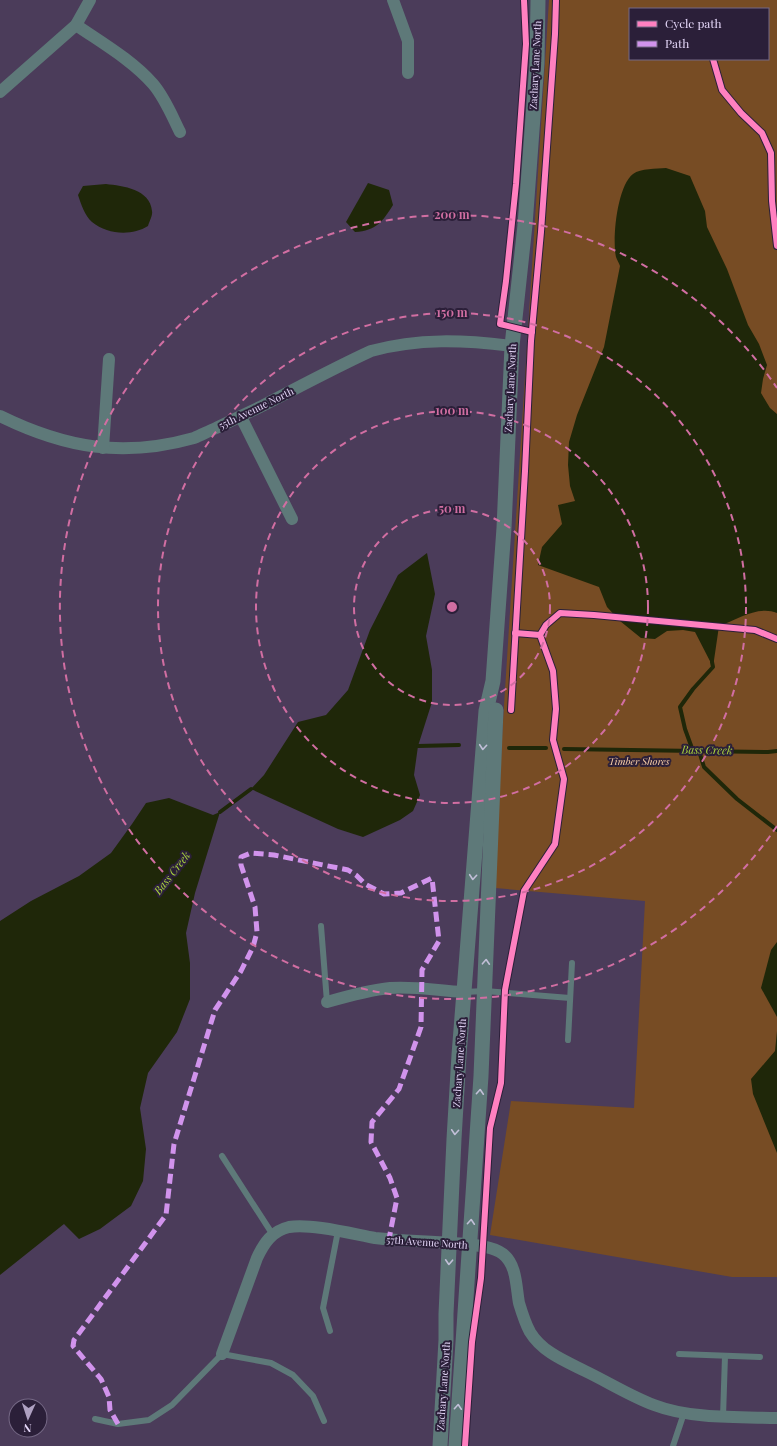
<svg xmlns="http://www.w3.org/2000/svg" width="777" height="1446" viewBox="0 0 777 1446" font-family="'Playfair Display',serif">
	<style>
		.green { fill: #774c24; fill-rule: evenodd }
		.water { fill: #1f2709 }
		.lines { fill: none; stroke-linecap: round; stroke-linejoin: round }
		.stream { stroke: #1f2709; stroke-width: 4 }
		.service { stroke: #5e7979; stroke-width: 6 }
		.minor { stroke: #5e7979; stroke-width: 12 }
		.tertiary { stroke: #5e7979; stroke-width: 15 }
		.quiet { stroke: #d193ec; stroke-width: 5; stroke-dasharray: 10 5; stroke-linecap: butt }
		.cycleway-casing { stroke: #2b1f39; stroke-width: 8 }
		.cycleway { stroke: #ff80c0; stroke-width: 6 }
		.oneway { stroke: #c2bfd8 }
		.ring { fill: none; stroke: #d16ea2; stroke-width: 2; stroke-dasharray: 7 5 }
		.labels { text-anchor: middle; stroke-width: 4; stroke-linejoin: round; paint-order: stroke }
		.street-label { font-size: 10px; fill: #e4d6f8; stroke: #2b1f39 }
		.park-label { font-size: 10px; font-style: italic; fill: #facfa7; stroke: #2b1f39 }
		.water-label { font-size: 11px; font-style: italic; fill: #aad53d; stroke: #2b1f39 }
		.centre { fill: #d16ea2; stroke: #2b1f39; stroke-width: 2 }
		.ring-label { font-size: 12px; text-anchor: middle; font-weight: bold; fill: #d16ea2; stroke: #2b1f39; stroke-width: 4; stroke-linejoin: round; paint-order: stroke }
	</style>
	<rect width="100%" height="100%" fill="#4b3c5a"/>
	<path class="green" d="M549,0H777V1277H732L490,1235L511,1101L634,1108L645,901L495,888L502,737ZM630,9H768V59H630Z"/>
	<g class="water">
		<path d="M666,168L690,176L705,211L707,227L727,269L748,325L759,344L767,365L763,379L761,393L770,408L777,414V613C758,605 737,620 719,626L713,667L695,632L683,630L667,631L655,639L641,638L620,621L607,607L599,587L538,565L542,547L562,524L558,505L575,501L570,486L568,465L569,442L577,415L604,347L620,266C619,263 617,260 616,257C612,240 617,186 633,174C641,168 656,169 666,168Z"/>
		<path d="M368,183L389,190L393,205C383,221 376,231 355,232L346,222Z"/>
		<path d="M106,184C123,186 150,189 152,211C153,215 149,222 148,226C132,236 108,235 92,222C85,216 81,204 78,195L83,186Z"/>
		<polygon points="427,553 435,594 426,636 432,670 432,702 418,746 414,775 420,795 413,811 400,820 363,837 338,829 251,789 264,775 298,722 326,715 348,690 370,630 398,575"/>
		<polygon points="169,798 213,815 220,812 195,893 186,933 190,963 190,999 177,1032 148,1073 140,1108 146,1149 143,1181 131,1206 100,1229 79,1239 64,1224 0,1275 0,921 31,901 79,876 111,853 132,824 146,803"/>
		<polygon points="777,942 777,1017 761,988 771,950"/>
		<polygon points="777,1031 777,1153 753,1094 751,1079 775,1051"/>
	</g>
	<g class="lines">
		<g class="stream">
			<polyline points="418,746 459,745"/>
			<polyline points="509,748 546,748"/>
			<polyline points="564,749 768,752 777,751"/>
			<polyline points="693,751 685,729 680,707 693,689 713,667 712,662"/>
			<polyline points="699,751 704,767 737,799 777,830"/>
			<polyline points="220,812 251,789"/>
		</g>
		<g class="service">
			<polyline points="321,926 327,1002"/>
			<polyline points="464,992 485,991 570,998"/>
			<polyline points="568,1040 572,963"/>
			<polyline points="222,1156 273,1235"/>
			<polyline points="330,1331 323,1308 338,1231"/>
			<polyline points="679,1354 760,1357"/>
			<polyline points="723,1417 725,1356"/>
			<polyline points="95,1419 118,1424 149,1420 172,1405 222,1354 271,1363 293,1375 313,1396 324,1421"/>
			<polyline points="673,1446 684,1413"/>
		</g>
		<g class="minor">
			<polyline points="393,0 408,41 408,73"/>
			<path d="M76,25C102,43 132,60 153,84C165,98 172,116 180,132"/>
			<polyline points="0,92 76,25 90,0"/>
			<path d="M0,416C65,448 123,458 194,438C201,435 209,431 216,428C231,421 245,414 260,407C297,388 334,368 371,351C419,338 463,340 512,346"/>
			<polyline points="241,417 292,519"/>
			<polyline points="103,448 109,359"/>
			<path d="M327,1002C348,996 369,990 390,988C415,986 440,991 464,992"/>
			<path d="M222,1354L257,1258C264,1243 272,1231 289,1227C310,1223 353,1234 375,1238C401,1241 427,1241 452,1243C466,1244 492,1245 503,1254C517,1265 516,1287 519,1303C522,1313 525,1323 530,1332C542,1352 565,1361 585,1371C608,1382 630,1396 654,1405C690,1419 739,1417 777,1418"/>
		</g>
		<g class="tertiary">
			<polyline points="440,1446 446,1340 446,1314 454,1139 459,1055 486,711 493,681 504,528 512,346 525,225 537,63 538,0"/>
			<polyline points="456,1446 481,1076 496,710"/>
		</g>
		<polyline class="quiet" points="118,1424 110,1410 109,1397 101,1379 73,1346 74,1340 166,1215 174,1144 215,1010 241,971 253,947 257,932 255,907 241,865 241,857 251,853 274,855 348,870 356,875 365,884 384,894 401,893 432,878 439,941 422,970 421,1027 399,1089 372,1122 371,1142 390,1178 397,1198 389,1239"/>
		<defs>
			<g id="cycleway">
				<polyline points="524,0 526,44 516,184 506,281 500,324 532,332"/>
				<polyline points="713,59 722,90 741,113 762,133 771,153 772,201 777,246"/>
				<polyline points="540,635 546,625 560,613 594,615 755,630 777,639"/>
				<polyline points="511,710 525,471 531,341 541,232 555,34 556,0"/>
				<polyline points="465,1446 472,1342 481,1278 490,1128 501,1083 505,990 524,891 555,844 564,779 553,740 556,709 553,671 540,635 515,633"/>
			</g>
		</defs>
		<use href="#cycleway" class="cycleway-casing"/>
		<use href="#cycleway" class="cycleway"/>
	</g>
	<defs><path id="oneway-chevron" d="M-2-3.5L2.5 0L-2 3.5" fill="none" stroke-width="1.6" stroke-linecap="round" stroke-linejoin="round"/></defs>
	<g class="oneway">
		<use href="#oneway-chevron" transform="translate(483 747) rotate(95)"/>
		<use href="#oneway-chevron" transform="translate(473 877) rotate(95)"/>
		<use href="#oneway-chevron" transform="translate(486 962) rotate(-87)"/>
		<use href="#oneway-chevron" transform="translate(480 1092) rotate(-86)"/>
		<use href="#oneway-chevron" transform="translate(455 1132) rotate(94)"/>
		<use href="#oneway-chevron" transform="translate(471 1222) rotate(-86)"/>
		<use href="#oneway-chevron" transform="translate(449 1262) rotate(93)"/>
		<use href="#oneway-chevron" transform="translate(458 1407) rotate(-86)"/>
	</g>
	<g class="ring">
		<circle cx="452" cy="607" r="98"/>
		<circle cx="452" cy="607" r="196"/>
		<circle cx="452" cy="607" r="294"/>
		<path d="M777 826A392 392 0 1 1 777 388"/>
	</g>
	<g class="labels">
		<g class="street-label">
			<text transform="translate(535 65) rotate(-87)" y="4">Zachary Lane North</text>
			<text transform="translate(510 388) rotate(-87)" y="4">Zachary Lane North</text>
			<text transform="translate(256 408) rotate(-26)" y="4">55th Avenue North</text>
			<text transform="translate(459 1063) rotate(-86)" y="4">Zachary Lane North</text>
			<text transform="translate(427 1242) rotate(4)" y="4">57th Avenue North</text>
			<text transform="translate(443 1386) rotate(-86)" y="4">Zachary Lane North</text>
		</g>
		<g class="park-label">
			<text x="639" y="765">Timber Shores</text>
		</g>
		<g class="water-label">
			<text transform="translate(707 750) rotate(1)" y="4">Bass Creek</text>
			<text transform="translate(172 873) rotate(-52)" y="4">Bass Creek</text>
		</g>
	</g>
	<circle cx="452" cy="607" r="6" class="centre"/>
	<g class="ring-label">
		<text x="452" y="219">200 m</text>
		<text x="452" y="317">150 m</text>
		<text x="452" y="415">100 m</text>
		<text x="452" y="513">50 m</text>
	</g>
	<rect x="629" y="8" width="140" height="52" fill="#2b1f39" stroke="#756885"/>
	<rect x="637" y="21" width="20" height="6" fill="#ff80c0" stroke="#756885"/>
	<text x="665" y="28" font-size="12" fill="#e4d6f8">Cycle path</text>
	<rect x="637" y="41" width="20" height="6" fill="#d193ec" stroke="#756885"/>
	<text x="665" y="48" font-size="12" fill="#e4d6f8">Path</text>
	<g transform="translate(28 1418) rotate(183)"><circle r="19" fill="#2b1f39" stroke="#756885"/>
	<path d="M0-3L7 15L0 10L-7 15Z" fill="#aea0c1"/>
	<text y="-6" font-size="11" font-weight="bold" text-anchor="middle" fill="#e4d6f8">N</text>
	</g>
</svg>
